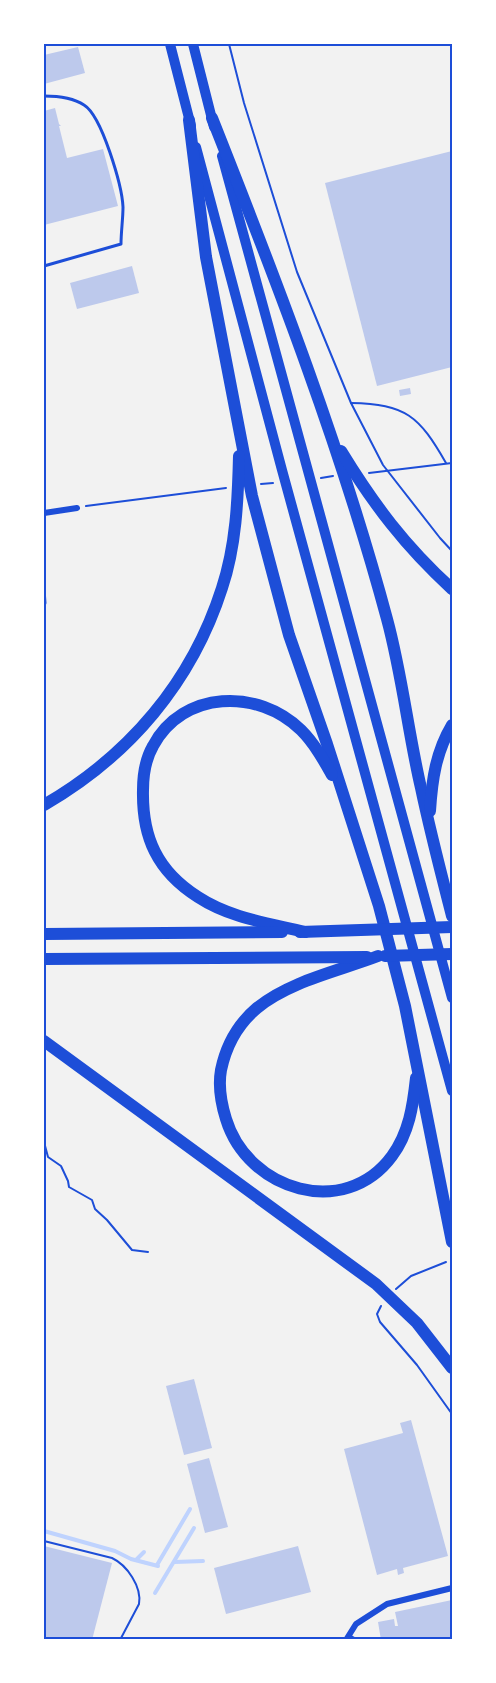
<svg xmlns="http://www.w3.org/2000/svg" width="496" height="1683" viewBox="0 0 496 1683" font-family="'PT Sans Narrow',sans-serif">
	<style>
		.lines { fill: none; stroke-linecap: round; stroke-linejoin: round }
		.stream { stroke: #bfd3fe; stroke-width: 4 }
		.building { fill: #bdc9ec }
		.path { stroke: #1d4ed8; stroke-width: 2 }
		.service { stroke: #1d4ed8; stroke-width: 3 }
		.minor { stroke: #1d4ed8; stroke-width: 6 }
		.trunk { stroke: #1d4ed8; stroke-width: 10 }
		.motorway { stroke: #1d4ed8; stroke-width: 12 }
		.neatline { fill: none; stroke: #1d4ed8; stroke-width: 2 }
	</style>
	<rect width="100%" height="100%" fill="#f2f2f2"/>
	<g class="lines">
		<g class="stream">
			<polyline points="44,1531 115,1551 131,1559 158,1566"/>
			<polyline points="136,1560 144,1552"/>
			<polyline points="175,1562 203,1561"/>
			<polyline points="157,1565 190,1509"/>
			<polyline points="155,1593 194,1528"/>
		</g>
	</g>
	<g class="building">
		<polygon points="78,47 85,73 44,84 44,55"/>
		<polygon points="55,108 59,124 61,126 59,126 67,158 103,149 118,206 44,225 44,111"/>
		<polygon points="452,151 452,367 377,386 325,183"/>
		<polygon points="132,266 139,293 77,309 70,283"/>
		<polygon points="410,388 411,394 400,396 399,390"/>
		<polygon points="194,1379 212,1448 184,1455 166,1386"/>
		<polygon points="411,1420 448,1556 403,1568 404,1573 398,1575 397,1569 377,1575 344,1449 403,1433 400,1423"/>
		<polygon points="209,1458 228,1527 205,1533 187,1464"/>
		<polygon points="44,1546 112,1563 92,1640 44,1640"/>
		<polygon points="298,1546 311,1592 226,1614 214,1568"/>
		<polygon points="452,1600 452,1640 381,1640 378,1622 394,1619 395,1626 398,1626 395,1612"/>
	</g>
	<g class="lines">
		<g class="path">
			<polyline points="229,44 244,103 297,272 351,403 383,465 440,538 452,551"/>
			<path d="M351,403C406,404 419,416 446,463"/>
			<polyline points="369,473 452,463"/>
			<polyline points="321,478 333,476"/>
			<polyline points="261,484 273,483"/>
			<polyline points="86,506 226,488"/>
			<polyline points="44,1142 48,1157 61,1166 68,1181 69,1187 92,1200 95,1209 107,1220 132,1250 148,1252"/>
			<polyline points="396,1289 411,1276 446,1262"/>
			<polyline points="381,1306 377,1314 380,1322 417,1365 452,1414"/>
			<path d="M44,1541L112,1558C127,1565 142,1587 139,1604L120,1640"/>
		</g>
		<g class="service">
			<path d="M44,96C57,96 72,97 84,105C102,116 122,186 123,207C123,219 121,232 121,244L44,266"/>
			<polyline points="44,589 45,603"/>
			<polyline points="350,1636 357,1640"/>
		</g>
		<g class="minor">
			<polyline points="44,513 77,508"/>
			<polyline points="346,1640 356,1624 387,1604 452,1588"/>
		</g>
		<g class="trunk">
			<polyline points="170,44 191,126"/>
			<polyline points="193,44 214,127"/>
			<polyline points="196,147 282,470 452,1091"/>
			<polyline points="222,156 452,998"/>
		</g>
		<g class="motorway">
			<path d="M212,118C277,282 341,448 387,619C402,674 408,732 421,788C430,831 441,873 452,916"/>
			<polyline points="189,120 206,257 252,496 289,635 327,744 379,906 405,1006 452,1242"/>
			<path d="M341,451C374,505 405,546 452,589"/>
			<path d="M44,805C129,756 192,682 222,588C236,546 238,500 239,456"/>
			<path d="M430,811C432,779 436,752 452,725"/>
			<polyline points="300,932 452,927"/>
			<path d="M305,932C268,923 230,918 198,897C157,871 142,837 143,790C143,774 145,760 153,746C183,690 258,688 301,730C314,743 323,759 332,775"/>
			<polyline points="44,934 282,932"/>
			<path d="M378,956C339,971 290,981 257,1008C238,1024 226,1046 221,1070C218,1087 221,1103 226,1119C248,1191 345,1220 392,1156C409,1133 413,1106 416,1078"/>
			<polyline points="385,956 452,954"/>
			<polyline points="44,959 367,957"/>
			<polyline points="44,1041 376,1284 417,1323 452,1368"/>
		</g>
	</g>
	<rect width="496" height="1683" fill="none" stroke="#ffffff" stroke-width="90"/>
	<rect x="45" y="45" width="406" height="1593" class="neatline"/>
</svg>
